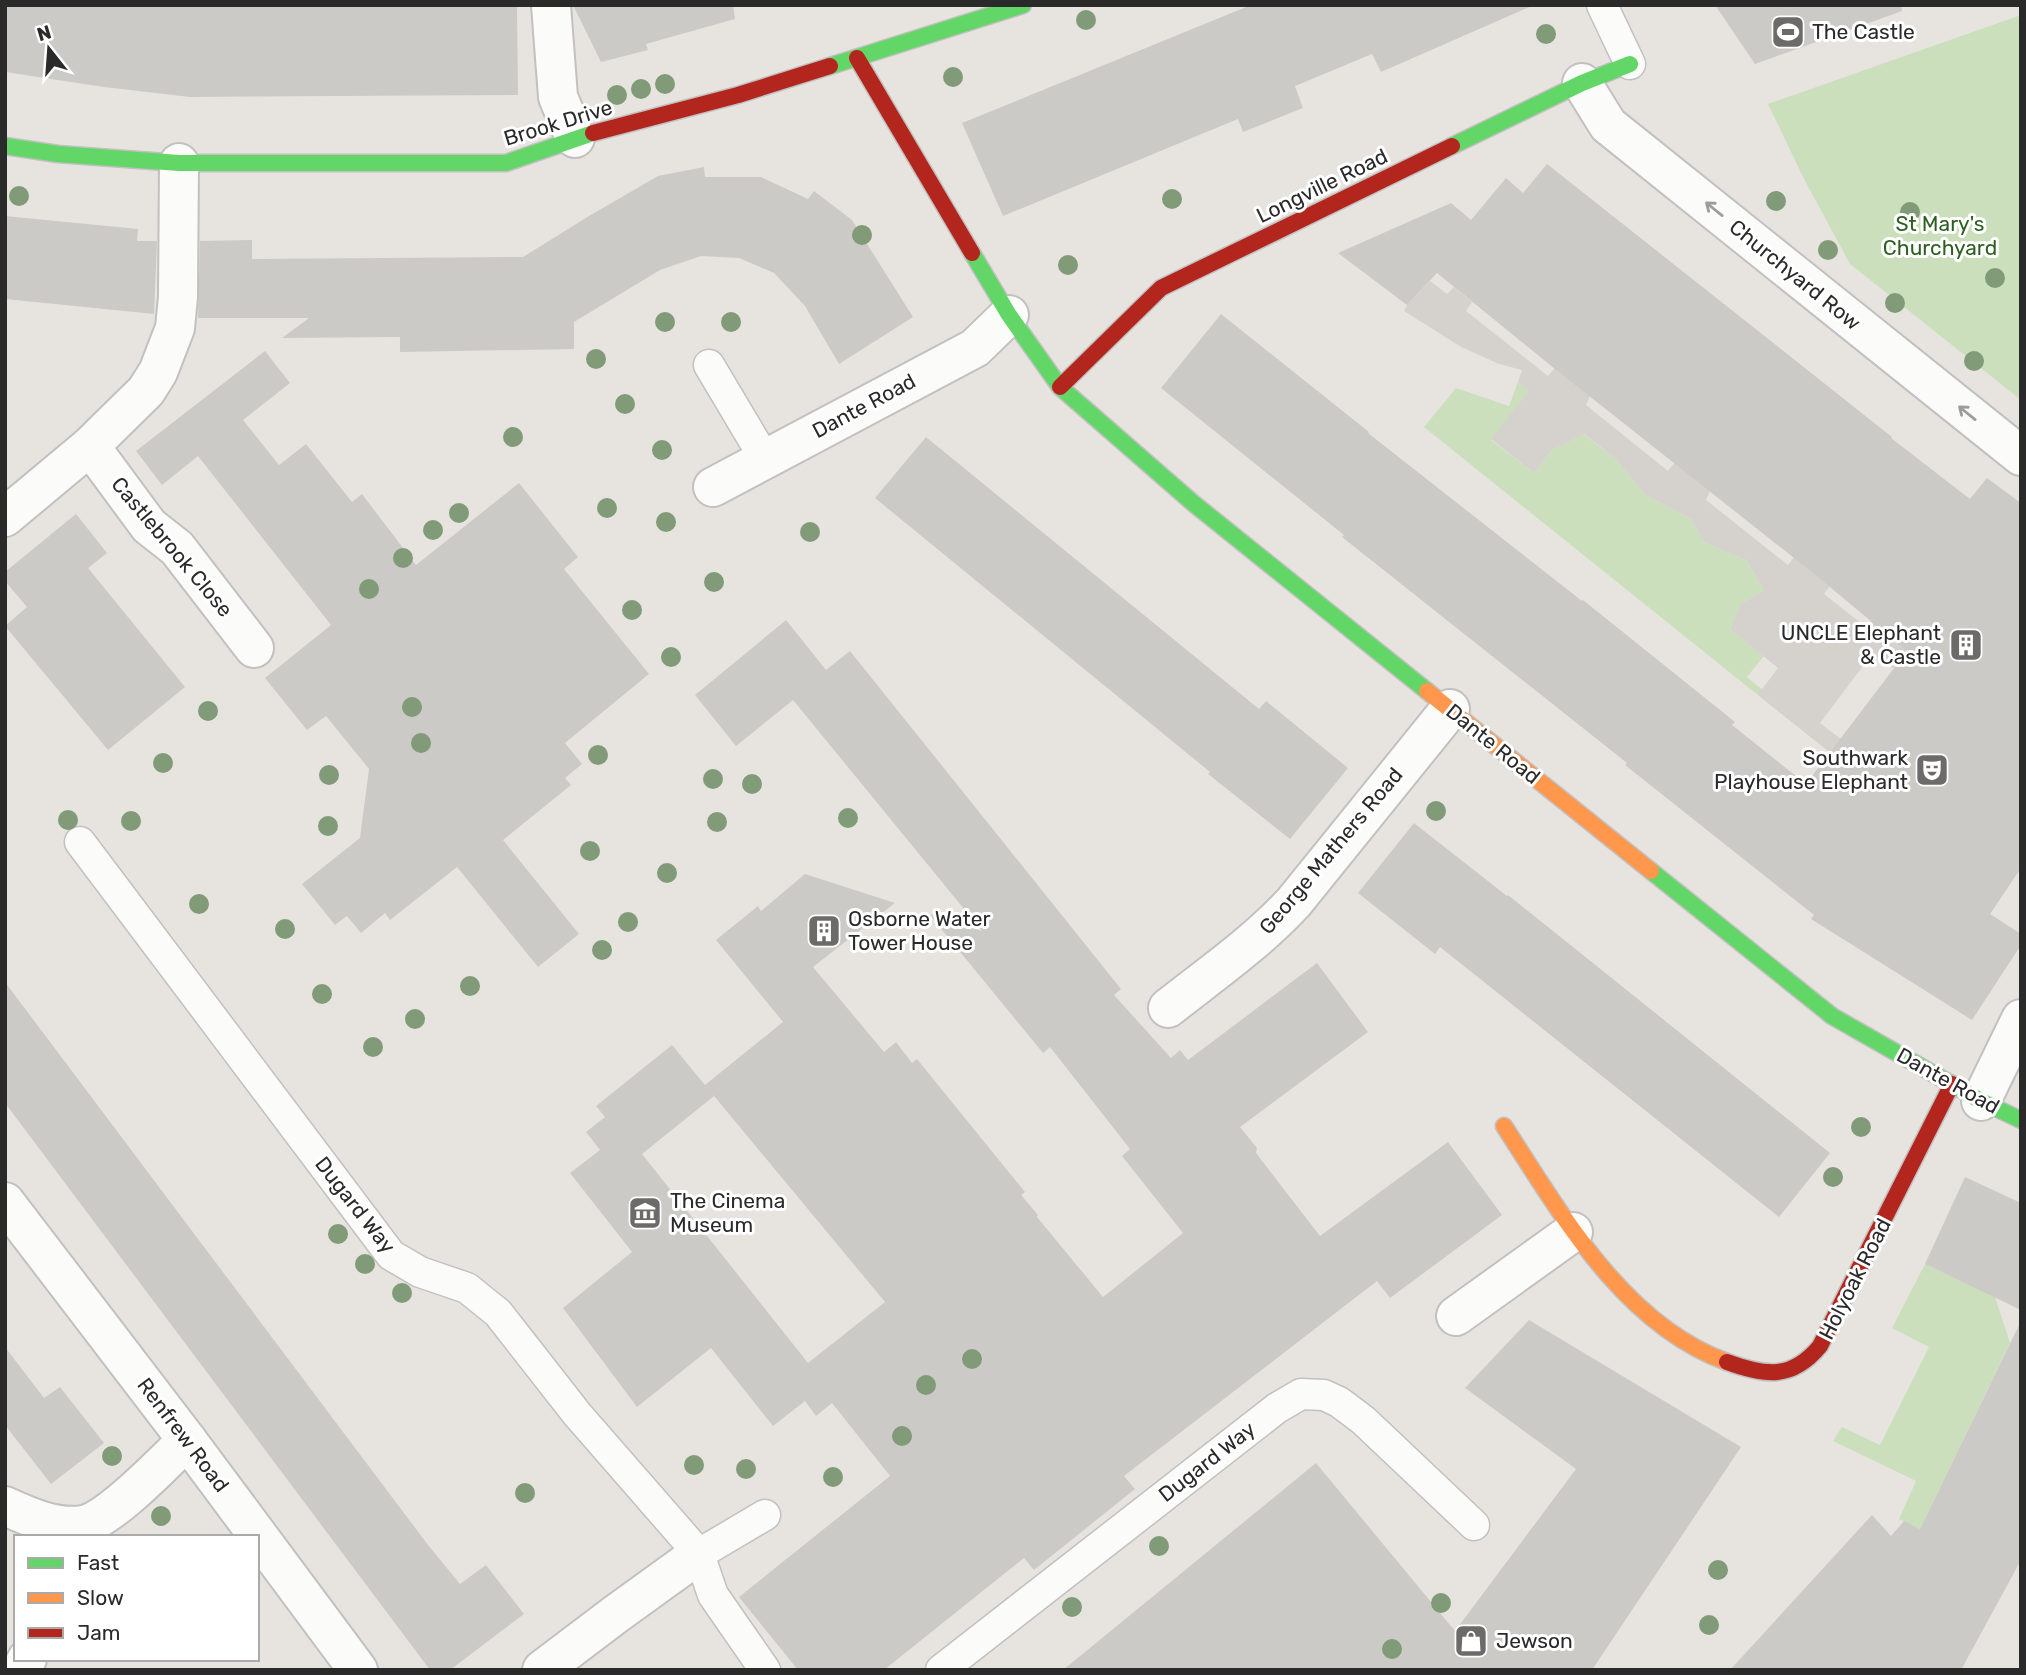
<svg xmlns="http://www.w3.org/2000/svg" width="2026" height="1675" viewBox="0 0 2026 1675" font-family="Rubik,sans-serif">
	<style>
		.green { fill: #cbdfbd }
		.plaza { fill: #d5d2ce }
		.building { fill: #cccac7 }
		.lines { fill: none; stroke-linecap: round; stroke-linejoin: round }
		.lane-casing { stroke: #c2c0c0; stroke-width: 33 }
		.street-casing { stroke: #c2c0c0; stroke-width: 42 }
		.fast-casing { stroke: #c2c0c0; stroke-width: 19 }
		.slow-casing { stroke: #c2c0c0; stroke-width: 19 }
		.jam-casing { stroke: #c2c0c0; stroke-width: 19 }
		.lane { stroke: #fbfbfa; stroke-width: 30 }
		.street { stroke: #fbfbfa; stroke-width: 38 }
		.fast { stroke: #63d668; stroke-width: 16 }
		.slow { stroke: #ff974d; stroke-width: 16 }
		.jam { stroke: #b3261e; stroke-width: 16 }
		.tree { fill: #819b78 }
		.oneway { stroke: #9d9d9c }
		.labels { text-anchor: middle; stroke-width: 6; stroke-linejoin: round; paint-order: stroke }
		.poi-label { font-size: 21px; fill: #2a2a2a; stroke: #fff; text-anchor: start }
		.street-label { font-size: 21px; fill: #2a2a2a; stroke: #fff }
		.park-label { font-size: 21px; fill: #2e5f22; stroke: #fff }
	</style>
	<rect width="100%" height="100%" fill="#e7e4e0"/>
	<g class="green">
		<polygon points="2021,15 2021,400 1850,264 1804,179 1768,104"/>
		<polygon points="1518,382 1530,391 1491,440 1534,473 1551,451 1583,434 1617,460 1644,494 1691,519 1705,543 1746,560 1764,590 1740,604 1730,629 1764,656 1747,677 1759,687 1759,696 1424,427 1456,388 1509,406"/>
		<polygon points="1925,1264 1995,1297 2010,1343 1920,1529 1899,1519 1916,1481 1833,1441 1842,1427 1880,1445 1929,1347 1892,1328"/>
	</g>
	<polygon class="plaza" points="1430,281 1447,294 1454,287 1472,302 1466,311 1548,376 1565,356 1590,396 1586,405 1668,471 1684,451 1710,491 1706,500 1788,565 1804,544 1830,586 1824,594 1866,627 1877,614 1930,622 1893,668 1872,654 1820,723 1854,749 1843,763 1759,696 1759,687 1762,689 1778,668 1730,629 1740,604 1764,590 1746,560 1705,543 1691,519 1644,494 1617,460 1584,434 1551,451 1534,473 1491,439 1529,391 1518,382 1522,370 1499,364 1461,347 1404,311 1407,305"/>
	<g class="building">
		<polygon points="5,5 517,5 518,95 190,97 104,87 5,72"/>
		<polygon points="573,5 733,5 735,19 646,44 648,50 601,62"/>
		<polygon points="1251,5 1534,5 1381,72 1372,54 1295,86 1303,108 1243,132 1238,119 1003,216 962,123"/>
		<polygon points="1715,5 1901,5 1902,11 1755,64"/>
		<polygon points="1547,164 1786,353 1892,437 1891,438 1970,499 1987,478 2021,503 2021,868 1990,914 2021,934 2021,945 1972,1020 1811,919 1814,915 1625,765 1627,763 1342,537 1344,535 1161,388 1221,314 1369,432 1368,433 1582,601 1583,600 1735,722 1732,725 1806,784 1907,651 1813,573 1555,369 1437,273 1407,305 1338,253 1451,203 1471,220 1506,178 1523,193"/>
		<polygon points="704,167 705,177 761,177 808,199 814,191 852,220 913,317 839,364 805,306 774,273 739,258 701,256 660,270 574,322 574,349 400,352 400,337 282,338 309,318 198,318 200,241 252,240 252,259 523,257 589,216 658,176"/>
		<polygon points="5,216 138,229 137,241 157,241 154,314 5,299"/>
		<polygon points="265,351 290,383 243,420 279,465 306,444 352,502 362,494 416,565 519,483 578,557 564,569 649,674 565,743 582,764 565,778 571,785 503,840 579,934 538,967 457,867 390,920 385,913 361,933 347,916 335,925 302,884 360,838 369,769 326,716 307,730 265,678 331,625 198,456 162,485 136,451"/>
		<polygon points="926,437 1259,709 1266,701 1348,768 1290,839 1208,774 1210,772 875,498"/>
		<polygon points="76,514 107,553 88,568 185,687 108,750 5,626 27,607 5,581 5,572"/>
		<polygon points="786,620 826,670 850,651 1121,989 1114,995 1171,1058 1180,1050 1188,1060 1317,963 1368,1032 1240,1127 1257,1148 1256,1153 1320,1236 1448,1142 1502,1215 1390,1298 1377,1281 1124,1476 1135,1489 1034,1570 1024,1558 884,1670 798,1670 739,1597 890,1476 832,1403 816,1416 805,1401 773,1426 711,1348 637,1407 563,1308 632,1252 570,1173 600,1150 586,1132 605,1117 596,1106 672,1045 714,1096 642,1154 808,1363 885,1302 705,1085 783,1022 716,940 758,906 761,911 805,874 895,903 813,967 884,1052 896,1042 912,1063 917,1059 1025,1192 1021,1195 1038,1215 1037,1217 1103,1297 1183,1233 1122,1156 1130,1149 1050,1047 1043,1053 929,914 982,931 793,700 736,746 695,695"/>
		<polygon points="1414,823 1507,896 1508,895 1830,1153 1779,1217 1440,947 1435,954 1358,893"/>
		<polygon points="5,982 428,1545 460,1584 486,1565 524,1614 450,1670 430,1670 5,1103"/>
		<polygon points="1965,1177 2021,1203 2021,1310 1925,1264"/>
		<polygon points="1529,1320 1741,1447 1592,1670 1063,1670 1316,1463 1455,1631 1576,1469 1465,1388"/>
		<polygon points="2021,1321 2021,1560 1961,1670 1730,1670 1872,1515 1891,1536 1904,1521 1920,1529"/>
		<polygon points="5,1347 44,1398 60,1387 104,1443 51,1484 5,1425"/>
	</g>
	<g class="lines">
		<defs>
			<g id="lane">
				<polyline points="1602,5 1630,64"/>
				<polyline points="709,365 765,459"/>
				<polyline points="80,842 391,1255 420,1272 467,1288 498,1313 577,1414 699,1554 713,1595 765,1670"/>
				<polyline points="699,1554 765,1515"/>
				<polyline points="941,1670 1277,1408 1301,1394 1324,1395 1339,1402 1363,1420 1474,1525"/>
			</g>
			<g id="street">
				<polyline points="551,5 558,97 575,138"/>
				<polyline points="1582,83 1608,125 2021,456"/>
				<polyline points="90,446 149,526 177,548 254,648"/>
				<polyline points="713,487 975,348 1009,315"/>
				<polyline points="5,517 90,446 146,391 158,372 175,328 178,297 179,163"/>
				<path d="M1168,1008C1211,974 1256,943 1294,902L1450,709"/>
				<polyline points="1981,1101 2021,1019"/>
				<polyline points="5,1202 187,1440 358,1670"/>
				<polyline points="1456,1316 1573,1232"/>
				<path d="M5,1506C29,1517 56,1529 83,1525C109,1520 166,1461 187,1440"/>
				<polyline points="21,1670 27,1659"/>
				<polyline points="542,1670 616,1614 699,1554"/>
			</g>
			<g id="fast">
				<polyline points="830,66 1023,5"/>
				<polyline points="5,146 58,154 179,163 506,163 593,133"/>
				<polyline points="1452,146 1582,83 1630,64"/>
				<polyline points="972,253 1009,315 1060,387 1193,503 1427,691"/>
				<polyline points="1651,871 1832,1016 1981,1101 2021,1120"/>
			</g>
			<g id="slow">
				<polyline points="1427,691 1651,871"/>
				<path d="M1504,1126C1561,1214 1624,1325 1727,1362"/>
			</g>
			<g id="jam">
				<polyline points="857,58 972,253"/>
				<polyline points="593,133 738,95 830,66"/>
				<polyline points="1060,387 1161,288 1452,146"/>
				<path d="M1727,1362C1765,1376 1792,1380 1820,1346L1952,1084"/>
			</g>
		</defs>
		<use href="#lane" class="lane-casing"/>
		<use href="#street" class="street-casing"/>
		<use href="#fast" class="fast-casing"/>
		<use href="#slow" class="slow-casing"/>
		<use href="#jam" class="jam-casing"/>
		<use href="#lane" class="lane"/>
		<use href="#street" class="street"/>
		<use href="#fast" class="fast"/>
		<use href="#slow" class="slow"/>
		<use href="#jam" class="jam"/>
	</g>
	<g class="tree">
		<circle cx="1086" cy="20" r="10"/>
		<circle cx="1546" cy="34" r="10"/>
		<circle cx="953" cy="77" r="10"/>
		<circle cx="665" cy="84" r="10"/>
		<circle cx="641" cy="89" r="10"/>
		<circle cx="617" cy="95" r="10"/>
		<circle cx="19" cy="196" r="10"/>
		<circle cx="1172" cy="199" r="10"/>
		<circle cx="1776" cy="201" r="10"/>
		<circle cx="1910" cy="212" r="10"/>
		<circle cx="862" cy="235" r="10"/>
		<circle cx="1828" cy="250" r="10"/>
		<circle cx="1068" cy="265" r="10"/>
		<circle cx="1995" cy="278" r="10"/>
		<circle cx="1895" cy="303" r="10"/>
		<circle cx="665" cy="322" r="10"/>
		<circle cx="731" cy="322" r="10"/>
		<circle cx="596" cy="359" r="10"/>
		<circle cx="1974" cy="361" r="10"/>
		<circle cx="625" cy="404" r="10"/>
		<circle cx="513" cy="437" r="10"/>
		<circle cx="662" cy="450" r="10"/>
		<circle cx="607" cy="508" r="10"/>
		<circle cx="459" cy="513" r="10"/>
		<circle cx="666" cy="522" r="10"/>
		<circle cx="433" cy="530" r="10"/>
		<circle cx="810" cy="532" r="10"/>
		<circle cx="403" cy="558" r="10"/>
		<circle cx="714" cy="582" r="10"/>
		<circle cx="369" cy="589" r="10"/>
		<circle cx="632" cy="610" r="10"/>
		<circle cx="671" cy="657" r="10"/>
		<circle cx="412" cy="707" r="10"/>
		<circle cx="208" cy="711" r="10"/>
		<circle cx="421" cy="743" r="10"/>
		<circle cx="598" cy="755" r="10"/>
		<circle cx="163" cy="763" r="10"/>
		<circle cx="329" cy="775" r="10"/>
		<circle cx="713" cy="779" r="10"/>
		<circle cx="752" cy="784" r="10"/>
		<circle cx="1436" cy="811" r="10"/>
		<circle cx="848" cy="818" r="10"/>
		<circle cx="68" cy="820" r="10"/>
		<circle cx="131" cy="821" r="10"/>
		<circle cx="717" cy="822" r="10"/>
		<circle cx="328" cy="826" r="10"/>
		<circle cx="590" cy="851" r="10"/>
		<circle cx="667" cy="873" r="10"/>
		<circle cx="199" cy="904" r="10"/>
		<circle cx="628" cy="922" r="10"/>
		<circle cx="285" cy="929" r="10"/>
		<circle cx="602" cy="950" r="10"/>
		<circle cx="470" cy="986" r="10"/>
		<circle cx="322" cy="994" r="10"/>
		<circle cx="415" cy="1019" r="10"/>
		<circle cx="373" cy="1047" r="10"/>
		<circle cx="1861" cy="1127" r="10"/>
		<circle cx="1833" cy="1177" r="10"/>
		<circle cx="338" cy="1234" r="10"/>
		<circle cx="365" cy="1264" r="10"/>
		<circle cx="402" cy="1293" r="10"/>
		<circle cx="972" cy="1359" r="10"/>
		<circle cx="926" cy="1385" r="10"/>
		<circle cx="902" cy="1436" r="10"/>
		<circle cx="112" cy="1456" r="10"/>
		<circle cx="694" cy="1465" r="10"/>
		<circle cx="746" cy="1469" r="10"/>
		<circle cx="833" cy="1477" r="10"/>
		<circle cx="525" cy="1493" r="10"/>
		<circle cx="161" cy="1516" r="10"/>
		<circle cx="1159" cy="1546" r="10"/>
		<circle cx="1718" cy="1570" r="10"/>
		<circle cx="1441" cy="1603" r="10"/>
		<circle cx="1072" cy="1607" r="10"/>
		<circle cx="1709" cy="1625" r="10"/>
		<circle cx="1392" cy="1649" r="10"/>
	</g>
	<defs><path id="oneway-shaft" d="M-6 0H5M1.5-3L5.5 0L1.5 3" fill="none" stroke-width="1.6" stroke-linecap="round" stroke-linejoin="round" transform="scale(1.75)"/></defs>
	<g class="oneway">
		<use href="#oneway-shaft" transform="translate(1714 209) rotate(-141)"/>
		<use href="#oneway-shaft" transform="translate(1967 413) rotate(-141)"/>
	</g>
	<defs>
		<symbol id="stadium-square" viewBox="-11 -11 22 22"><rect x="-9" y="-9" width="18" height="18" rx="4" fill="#6c6b6a" stroke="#fff"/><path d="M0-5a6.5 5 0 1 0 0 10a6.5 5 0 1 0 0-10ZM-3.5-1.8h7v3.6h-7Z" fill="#fff"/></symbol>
		<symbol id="building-square" viewBox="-11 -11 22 22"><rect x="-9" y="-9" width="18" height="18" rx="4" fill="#6c6b6a" stroke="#fff"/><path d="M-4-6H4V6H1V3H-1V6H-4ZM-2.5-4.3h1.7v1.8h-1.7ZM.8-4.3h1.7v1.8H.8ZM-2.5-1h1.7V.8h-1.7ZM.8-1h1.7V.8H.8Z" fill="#fff"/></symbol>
		<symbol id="theatre-square" viewBox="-11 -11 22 22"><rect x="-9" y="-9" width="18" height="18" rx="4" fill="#6c6b6a" stroke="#fff"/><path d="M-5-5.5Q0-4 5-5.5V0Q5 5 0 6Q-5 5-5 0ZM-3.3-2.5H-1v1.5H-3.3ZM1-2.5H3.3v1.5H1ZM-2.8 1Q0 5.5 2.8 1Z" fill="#fff"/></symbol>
		<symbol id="museum-square" viewBox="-11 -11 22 22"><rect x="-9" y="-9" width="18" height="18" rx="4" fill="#6c6b6a" stroke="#fff"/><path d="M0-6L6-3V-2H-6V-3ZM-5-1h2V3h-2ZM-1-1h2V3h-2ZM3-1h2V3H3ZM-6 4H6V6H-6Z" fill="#fff"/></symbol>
		<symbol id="shop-square" viewBox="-11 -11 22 22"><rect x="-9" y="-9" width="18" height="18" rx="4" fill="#6c6b6a" stroke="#fff"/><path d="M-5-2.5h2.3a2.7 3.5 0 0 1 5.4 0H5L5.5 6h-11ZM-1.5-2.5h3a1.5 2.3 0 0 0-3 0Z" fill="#fff"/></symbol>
	</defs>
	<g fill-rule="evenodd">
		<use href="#stadium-square" x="1769" y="13" width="38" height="38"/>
		<use href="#building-square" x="1947" y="626" width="38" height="38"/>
		<use href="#theatre-square" x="1913" y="751" width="38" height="38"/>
		<use href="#building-square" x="805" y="912" width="38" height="38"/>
		<use href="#museum-square" x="626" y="1194" width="38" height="38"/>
		<use href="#shop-square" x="1452" y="1622" width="38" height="38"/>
	</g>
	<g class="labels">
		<g class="poi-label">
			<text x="1812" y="39">The Castle</text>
			<text x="1941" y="640" text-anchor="end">UNCLE Elephant<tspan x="1941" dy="24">&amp; Castle</tspan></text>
			<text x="1908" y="765" text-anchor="end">Southwark<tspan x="1908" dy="24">Playhouse Elephant</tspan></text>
			<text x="848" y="926">Osborne Water<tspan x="848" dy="24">Tower House</tspan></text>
			<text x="670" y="1208">The Cinema<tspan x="670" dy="24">Museum</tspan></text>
			<text x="1496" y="1648">Jewson</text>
		</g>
		<g class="street-label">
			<text transform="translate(558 123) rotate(-17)" y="7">Brook Drive</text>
			<text transform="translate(1322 186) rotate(-26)" y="7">Longville Road</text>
			<text transform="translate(1795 275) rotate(39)" y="7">Churchyard Row</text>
			<text transform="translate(864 406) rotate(-28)" y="7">Dante Road</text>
			<text transform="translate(172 547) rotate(50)" y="7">Castlebrook Close</text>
			<text transform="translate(1493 744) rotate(39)" y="7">Dante Road</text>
			<text transform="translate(1331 851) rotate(-50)" y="7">George Mathers Road</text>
			<text transform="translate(1948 1081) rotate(29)" y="7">Dante Road</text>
			<text transform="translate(355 1205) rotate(52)" y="7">Dugard Way</text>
			<text transform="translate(1855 1279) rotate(-63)" y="7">Holyoak Road</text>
			<text transform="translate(183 1435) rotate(53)" y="7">Renfrew Road</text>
			<text transform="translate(1207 1462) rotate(-38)" y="7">Dugard Way</text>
		</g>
		<g class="park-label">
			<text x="1940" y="231">St Mary's<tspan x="1940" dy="24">Churchyard</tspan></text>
		</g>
	</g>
	<rect width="2026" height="1675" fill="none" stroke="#2a2a2a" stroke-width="14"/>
	<rect x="14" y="1535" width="245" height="126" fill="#ffffff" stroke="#aaaaaa" stroke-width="2"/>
	<rect x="28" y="1558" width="35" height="10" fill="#63d668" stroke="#aaaaaa" stroke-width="2"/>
	<text x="77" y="1570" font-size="21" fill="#2a2a2a">Fast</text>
	<rect x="28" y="1593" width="35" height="10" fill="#ff974d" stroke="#aaaaaa" stroke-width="2"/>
	<text x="77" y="1605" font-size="21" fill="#2a2a2a">Slow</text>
	<rect x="28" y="1628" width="35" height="10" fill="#b3261e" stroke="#aaaaaa" stroke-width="2"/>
	<text x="77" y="1640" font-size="21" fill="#2a2a2a">Jam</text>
	<g transform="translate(49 49) rotate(343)" stroke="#ffffff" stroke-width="5" paint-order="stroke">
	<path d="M0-5L12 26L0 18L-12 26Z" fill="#2a2a2a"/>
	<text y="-10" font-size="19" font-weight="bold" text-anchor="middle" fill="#2a2a2a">N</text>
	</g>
</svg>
